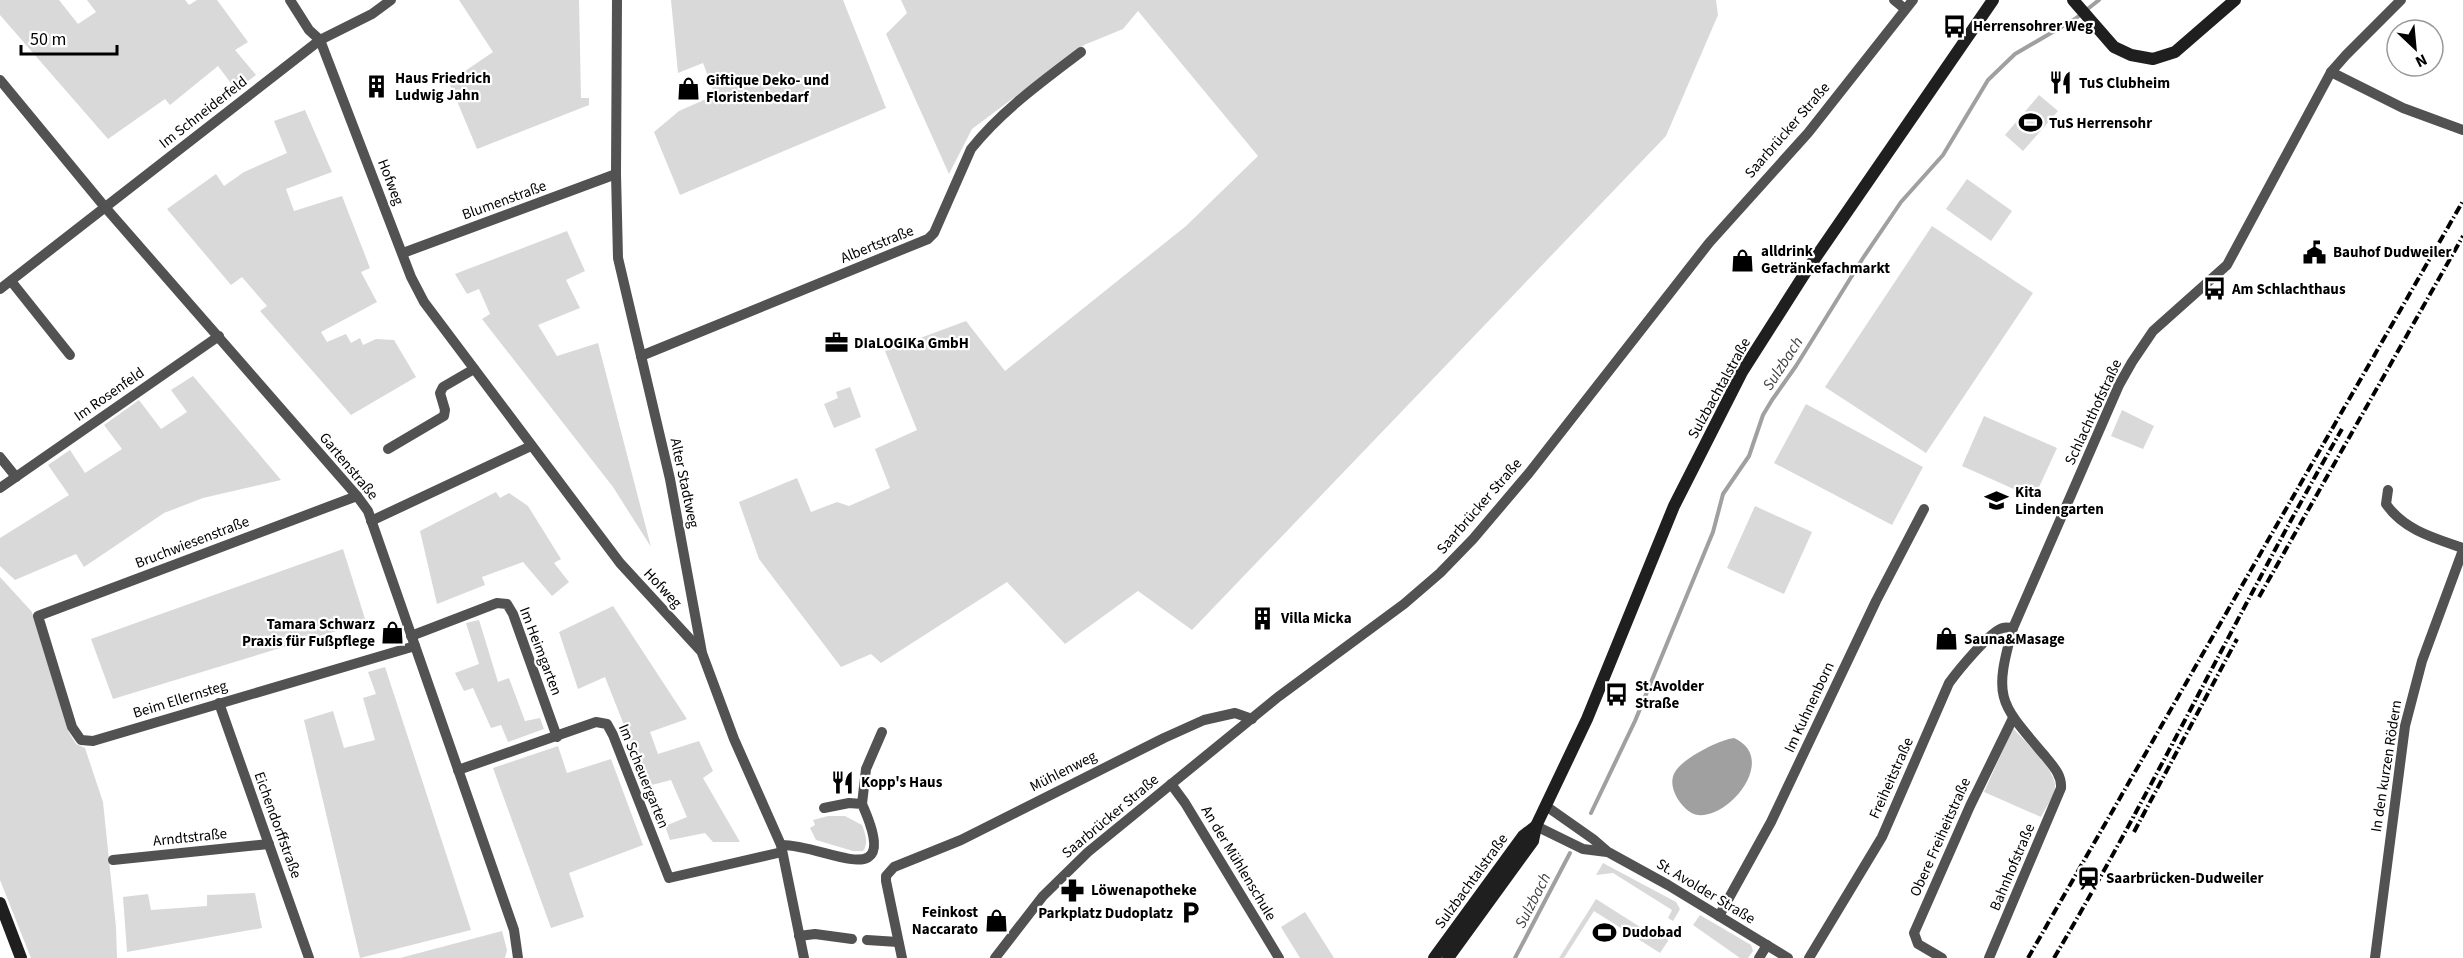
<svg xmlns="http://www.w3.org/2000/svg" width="2463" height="958" viewBox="0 0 2463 958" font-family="'Source Sans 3',sans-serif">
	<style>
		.green { fill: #d9d9d9 }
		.water { fill: #a0a0a0 }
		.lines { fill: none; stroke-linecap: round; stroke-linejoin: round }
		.stream { stroke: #a0a0a0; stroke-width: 4 }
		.street { stroke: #525252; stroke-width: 10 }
		.secondary { stroke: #1f1f1f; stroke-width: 12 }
		.rail { stroke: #000; stroke-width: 4; stroke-dasharray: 9 3 1.5 3; stroke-linecap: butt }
		.labels { text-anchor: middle; stroke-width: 4.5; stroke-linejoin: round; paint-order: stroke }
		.poi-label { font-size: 15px; font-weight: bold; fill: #000; stroke: #fff; text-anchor: start }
		.street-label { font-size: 15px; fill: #000; stroke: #fff }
		.water-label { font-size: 16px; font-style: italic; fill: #414141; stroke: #fff }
	</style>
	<rect width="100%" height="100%" fill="#fff"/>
	<g class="green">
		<polygon points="0,0 59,0 78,24 96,12 87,0 185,0 189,5 197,0 217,0 248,42 235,50 256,75 236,90 218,66 170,105 165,99 108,139 0,15"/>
		<polygon points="459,0 579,0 581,98 589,98 589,105 477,149 449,82 493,52"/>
		<polygon points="671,0 843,0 886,108 680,195 654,132 679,111 715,95 703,63 678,73"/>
		<polygon points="901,0 1716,0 1718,15 1666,136 1192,630 1138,591 1065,644 1007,582 881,663 871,654 841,667 759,559 739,502 797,478 811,512 837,502 849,506 890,488 875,449 917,430 885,351 966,321 1005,371 1186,226 1258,156 1138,11 1123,29 1084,45 972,129 949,174 886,34 907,13"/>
		<polygon points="2039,95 2058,111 2023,151 2005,135"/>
		<polygon points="305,110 332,172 286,189 294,211 342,196 370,268 361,272 377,302 321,332 327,342 346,334 351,343 360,338 363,345 376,339 394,340 416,377 351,415 260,311 267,306 242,277 231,285 167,209 216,174 224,186 244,172 287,153 274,121"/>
		<polygon points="1967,179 2012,211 1991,241 1946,209"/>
		<polygon points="1932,226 2033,293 1926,453 1825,387"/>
		<polygon points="567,231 585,271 566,280 580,308 538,325 557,356 598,343 651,547 613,487 482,319 490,314 479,289 467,294 455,274"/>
		<polygon points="193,376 281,480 203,498 164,513 84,567 76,554 15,580 0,566 0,538 69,495 48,465 70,450 85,473 122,449 104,425 139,400 161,429 187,412 171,390"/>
		<polygon points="850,387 861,417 834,428 824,404 838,398 836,392"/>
		<polygon points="1806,404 1923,467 1892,525 1774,463"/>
		<polygon points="2122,410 2154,426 2143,449 2111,436"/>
		<polygon points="1984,416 2057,448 2034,498 1962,466"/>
		<polygon points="496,492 500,498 509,493 528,506 561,559 554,563 569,582 552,596 523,562 482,577 485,585 437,604 420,531"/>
		<polygon points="1755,506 1812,532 1784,594 1727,568"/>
		<polygon points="343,549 366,622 113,699 91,639"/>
		<polygon points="0,577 32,612 68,731 76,744 85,748 103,802 116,927 117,958 31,958 0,880"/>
		<polygon points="613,606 687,719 650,732 658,754 699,741 713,771 703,778 740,842 713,842 705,833 670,840 665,826 687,817 671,780 648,786 605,677 578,689 559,632"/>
		<polygon points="479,620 498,682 509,678 525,721 540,718 544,729 508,742 501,725 491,728 473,688 464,691 455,673 479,664 466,623"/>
		<polygon points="385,667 471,930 360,958 304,720 333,711 344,748 375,740 363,698 376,694 368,672"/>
		<path d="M2013,728C2024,741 2055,769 2055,786C2055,796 2045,808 2041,817L1984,792Z"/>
		<polygon points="558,746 567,773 611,759 643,845 569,873 584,917 551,928 493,768"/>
		<path d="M828,816H845L862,825C865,833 869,843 863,851H853L816,840L810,828L815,825L813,820Z"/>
		<polygon points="1603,863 1676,902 1680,909 1673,921 1668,918 1672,910 1613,873 1596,875"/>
		<polygon points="255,893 262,928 127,952 123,897 148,894 151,910 207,906 207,895"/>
		<polygon points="1596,899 1656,937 1661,929 1666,932 1668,941 1660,953 1594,911 1564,958 1559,958"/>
		<polygon points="1305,912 1334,958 1300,958 1281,927"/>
		<polygon points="1700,915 1751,945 1753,951 1748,958 1740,958 1693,925"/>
		<polygon points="502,931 507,950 505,958 400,958"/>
	</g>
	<path class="water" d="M1734,738C1783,760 1719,831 1690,812C1678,804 1667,785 1675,772C1683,758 1719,740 1734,738Z"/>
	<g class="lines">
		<g class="stream">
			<polyline points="1591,813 1635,721 1713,532 1723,494 1749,456 1763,415 1772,400 1796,366 1863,258 1901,202 1943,155 1988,80 2015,54 2075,19 2099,0"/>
			<polyline points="1515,958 1570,853"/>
		</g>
		<g class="street">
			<polyline points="290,0 309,30 320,40 411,277 424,302 620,563 700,650"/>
			<polyline points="617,0 616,174 618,258 670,479 702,653 734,739 781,845 804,958"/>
			<polyline points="1894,0 1905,9"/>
			<polyline points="2331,72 2403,108 2463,130"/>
			<polyline points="0,80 104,206 357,496 368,511 514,930 518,958"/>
			<polyline points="403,253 616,174"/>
			<polyline points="11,281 70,355"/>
			<polyline points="0,289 320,40 372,14 391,0"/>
			<path d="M641,356L928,239L934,233L971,149C1001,111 1043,81 1081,52"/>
			<polyline points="388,449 444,416 445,410 440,393 443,387 474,369"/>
			<polyline points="0,457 16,477"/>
			<polyline points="0,488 219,336"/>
			<path d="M2388,490L2386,504C2404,530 2434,538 2463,548"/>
			<polyline points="357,496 38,616 72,727 81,740 93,741 415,646"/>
			<polyline points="371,521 531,446"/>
			<polyline points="411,636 497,603 507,604 513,614 557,737"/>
			<polyline points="219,703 309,958"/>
			<polyline points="458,770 596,722 607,724 613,735 669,878 782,852"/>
			<polyline points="1171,784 1185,803 1279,958"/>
			<polyline points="862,804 866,769 882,732"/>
			<polyline points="1546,806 1593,839 1608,852 1668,885 1788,958"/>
			<polyline points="1536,826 1583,849 1607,852"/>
			<path d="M781,845C826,844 904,898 862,804L849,803L824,808"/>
			<polyline points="113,860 269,844"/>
			<polyline points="1719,916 1771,822 1876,601 1924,509"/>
			<polyline points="799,936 815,934 852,939"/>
			<polyline points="867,940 898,942"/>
			<polyline points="902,958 886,881 886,876 894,867 961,840 1164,738 1204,720 1235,713 1252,719"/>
			<polyline points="995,958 1043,896 1088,852 1278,697 1404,604 1440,573 1473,539 1529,473 1709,243 1808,133 1913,0"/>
			<polyline points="1759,958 1767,945"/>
			<path d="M1809,958L1882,837L1949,683C1957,672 1991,630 2003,628C2006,627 2010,628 2013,628"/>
			<polyline points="1942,958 1918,944 1914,933 1970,806 2013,718"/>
			<path d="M1989,958L2061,788C2062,775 2053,766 2045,756C1999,702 1993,699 2013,628L2119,385L2132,362L2153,331L2227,265L2331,72L2346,55L2401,0"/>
			<polyline points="2375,958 2405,726 2422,661 2463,550"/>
		</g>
		<g class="secondary">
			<polyline points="2073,0 2114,47 2131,55 2153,59 2175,52 2235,0"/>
			<polyline points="0,903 21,958"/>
			<polyline points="1434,958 1523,836 1536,826"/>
			<polyline points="1448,958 1533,841 1536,826 1587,719 1674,506 1742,372 1807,270 1993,0"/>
		</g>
		<g class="rail">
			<polyline points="2259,597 2463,236"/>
			<polyline points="2134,832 2237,639"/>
			<polyline points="2028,958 2463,201"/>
			<path d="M2054,958C2156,785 2242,603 2342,429"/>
		</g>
	</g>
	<defs>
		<symbol id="bus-bare" viewBox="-9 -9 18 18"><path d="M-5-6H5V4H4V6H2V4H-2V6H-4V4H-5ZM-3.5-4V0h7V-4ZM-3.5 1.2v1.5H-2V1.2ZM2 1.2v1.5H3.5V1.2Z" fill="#000" stroke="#fff" stroke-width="2.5" paint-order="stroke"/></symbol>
		<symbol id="restaurant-bare" viewBox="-9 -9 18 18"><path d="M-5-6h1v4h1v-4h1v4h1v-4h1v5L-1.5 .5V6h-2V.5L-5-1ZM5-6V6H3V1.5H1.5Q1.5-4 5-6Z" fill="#000" stroke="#fff" stroke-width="2.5" paint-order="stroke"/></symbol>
		<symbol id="building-bare" viewBox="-9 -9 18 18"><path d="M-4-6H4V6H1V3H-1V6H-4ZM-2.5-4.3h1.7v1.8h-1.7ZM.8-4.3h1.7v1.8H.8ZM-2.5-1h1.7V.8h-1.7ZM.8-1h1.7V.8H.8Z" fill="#000" stroke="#fff" stroke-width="2.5" paint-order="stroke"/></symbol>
		<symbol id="shop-bare" viewBox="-9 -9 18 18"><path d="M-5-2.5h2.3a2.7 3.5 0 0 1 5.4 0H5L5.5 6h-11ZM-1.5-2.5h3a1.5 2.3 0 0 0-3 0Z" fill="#000" stroke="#fff" stroke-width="2.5" paint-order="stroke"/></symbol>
		<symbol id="stadium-bare" viewBox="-9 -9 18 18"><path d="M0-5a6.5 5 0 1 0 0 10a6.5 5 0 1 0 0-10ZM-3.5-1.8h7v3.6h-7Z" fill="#000" stroke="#fff" stroke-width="2.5" paint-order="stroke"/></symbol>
		<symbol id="civic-bare" viewBox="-9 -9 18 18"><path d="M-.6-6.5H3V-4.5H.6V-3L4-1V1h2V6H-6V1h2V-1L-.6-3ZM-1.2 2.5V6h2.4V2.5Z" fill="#000" stroke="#fff" stroke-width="2.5" paint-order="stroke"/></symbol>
		<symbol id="office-bare" viewBox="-9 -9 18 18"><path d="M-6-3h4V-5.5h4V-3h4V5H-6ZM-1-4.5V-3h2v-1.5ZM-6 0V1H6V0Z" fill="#000" stroke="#fff" stroke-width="2.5" paint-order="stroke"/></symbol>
		<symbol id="school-bare" viewBox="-9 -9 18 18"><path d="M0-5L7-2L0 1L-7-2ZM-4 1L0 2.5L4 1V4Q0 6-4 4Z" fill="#000" stroke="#fff" stroke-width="2.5" paint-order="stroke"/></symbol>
		<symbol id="station-bare" viewBox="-9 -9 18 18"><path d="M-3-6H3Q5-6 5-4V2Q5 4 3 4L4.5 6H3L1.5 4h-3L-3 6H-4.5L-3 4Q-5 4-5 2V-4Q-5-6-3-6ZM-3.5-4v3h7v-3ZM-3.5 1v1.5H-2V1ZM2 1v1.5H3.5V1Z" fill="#000" stroke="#fff" stroke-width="2.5" paint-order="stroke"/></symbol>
		<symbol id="pharmacy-bare" viewBox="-9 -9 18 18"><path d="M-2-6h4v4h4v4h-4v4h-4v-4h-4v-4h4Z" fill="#000" stroke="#fff" stroke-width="2.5" paint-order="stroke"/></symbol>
		<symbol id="parking-bare" viewBox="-9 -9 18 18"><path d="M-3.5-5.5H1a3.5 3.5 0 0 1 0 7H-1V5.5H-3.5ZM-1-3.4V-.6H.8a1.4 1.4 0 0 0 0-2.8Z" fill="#000" stroke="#fff" stroke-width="2.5" paint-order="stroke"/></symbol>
	</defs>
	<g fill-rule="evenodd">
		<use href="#bus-bare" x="1938" y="10" width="33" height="33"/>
		<use href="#restaurant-bare" x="2044" y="66" width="33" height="33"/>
		<use href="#building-bare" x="360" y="70" width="33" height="33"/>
		<use href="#shop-bare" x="672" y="72" width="33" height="33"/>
		<use href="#stadium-bare" x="2014" y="106" width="33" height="33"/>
		<use href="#civic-bare" x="2298" y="236" width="33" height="33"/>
		<use href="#shop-bare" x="1726" y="244" width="33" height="33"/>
		<use href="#bus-bare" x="2198" y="272" width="33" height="33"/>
		<use href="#office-bare" x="820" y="326" width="33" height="33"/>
		<use href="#school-bare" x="1980" y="484" width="33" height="33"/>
		<use href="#building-bare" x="1246" y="602" width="33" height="33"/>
		<use href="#shop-bare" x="376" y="616" width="33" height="33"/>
		<use href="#shop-bare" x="1930" y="622" width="33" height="33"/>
		<use href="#bus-bare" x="1600" y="678" width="33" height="33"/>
		<use href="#restaurant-bare" x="826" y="766" width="33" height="33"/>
		<use href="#station-bare" x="2072" y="862" width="33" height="33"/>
		<use href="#pharmacy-bare" x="1056" y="874" width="33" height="33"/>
		<use href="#parking-bare" x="1174" y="896" width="33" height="33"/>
		<use href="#shop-bare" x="980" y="904" width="33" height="33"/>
		<use href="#stadium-bare" x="1588" y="916" width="33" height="33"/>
	</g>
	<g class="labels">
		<g class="poi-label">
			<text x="1973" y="31">Herrensohrer Weg</text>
			<text x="395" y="83">Haus Friedrich<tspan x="395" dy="17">Ludwig Jahn</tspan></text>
			<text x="706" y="85">Giftique Deko- und<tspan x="706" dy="17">Floristenbedarf</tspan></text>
			<text x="2079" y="88">TuS Clubheim</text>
			<text x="2049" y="128">TuS Herrensohr</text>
			<text x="1761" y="256">alldrink<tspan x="1761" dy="17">Getränkefachmarkt</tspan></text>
			<text x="2333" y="257">Bauhof Dudweiler</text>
			<text x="2232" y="294">Am Schlachthaus</text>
			<text x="854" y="348">DIaLOGIKa GmbH</text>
			<text x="2015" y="497">Kita<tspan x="2015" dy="17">Lindengarten</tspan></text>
			<text x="1281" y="623">Villa Micka</text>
			<text x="375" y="629" text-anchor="end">Tamara Schwarz<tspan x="375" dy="17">Praxis für Fußpflege</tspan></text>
			<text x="1964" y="644">Sauna&amp;Masage</text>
			<text x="1635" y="691">St.Avolder<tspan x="1635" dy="17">Straße</tspan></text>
			<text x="861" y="787">Kopp's Haus</text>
			<text x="2106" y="883">Saarbrücken-Dudweiler</text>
			<text x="1091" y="895">Löwenapotheke</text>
			<text x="978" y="917" text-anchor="end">Feinkost<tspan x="978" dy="17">Naccarato</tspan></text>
			<text x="1173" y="918" text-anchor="end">Parkplatz Dudoplatz</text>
			<text x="1622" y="937">Dudobad</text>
		</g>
		<g class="street-label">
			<text transform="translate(203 112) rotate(-38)" y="5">Im Schneiderfeld</text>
			<text transform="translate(1787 130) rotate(-49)" y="5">Saarbrücker Straße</text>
			<text transform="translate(391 182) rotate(69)" y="5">Hofweg</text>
			<text transform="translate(504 200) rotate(-20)" y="5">Blumenstraße</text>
			<text transform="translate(877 244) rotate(-22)" y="5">Albertstraße</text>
			<text transform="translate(1719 388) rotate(-61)" y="5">Sulzbachtalstraße</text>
			<text transform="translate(109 394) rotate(-35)" y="5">Im Rosenfeld</text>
			<text transform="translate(2093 412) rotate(-65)" y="5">Schlachthofstraße</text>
			<text transform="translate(349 466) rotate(50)" y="5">Gartenstraße</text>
			<text transform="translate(685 483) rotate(78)" y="5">Alter Stadtweg</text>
			<text transform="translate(1479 506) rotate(-49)" y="5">Saarbrücker Straße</text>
			<text transform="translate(192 542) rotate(-21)" y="5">Bruchwiesenstraße</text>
			<text transform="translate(663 588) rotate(47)" y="5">Hofweg</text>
			<text transform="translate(541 651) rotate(69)" y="5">Im Heimgarten</text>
			<text transform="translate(180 699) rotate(-17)" y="5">Beim Ellernsteg</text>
			<text transform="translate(1809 707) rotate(-65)" y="5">Im Kuhnenborn</text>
			<text transform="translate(2386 766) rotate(-81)" y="5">In den kurzen Rödern</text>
			<text transform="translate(1063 771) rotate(-27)" y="5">Mühlenweg</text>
			<text transform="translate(644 776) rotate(68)" y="5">Im Scheuergarten</text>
			<text transform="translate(1891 778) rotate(-66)" y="5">Freiheitstraße</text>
			<text transform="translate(1110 816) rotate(-40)" y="5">Saarbrücker Straße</text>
			<text transform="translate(278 825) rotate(70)" y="5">Eichendorffstraße</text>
			<text transform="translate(190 837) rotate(-6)" y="5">Arndtstraße</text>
			<text transform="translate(1940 837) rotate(-66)" y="5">Obere Freiheitstraße</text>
			<text transform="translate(1239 863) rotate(59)" y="5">An der Mühlenschule</text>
			<text transform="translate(2012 867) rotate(-67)" y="5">Bahnhofstraße</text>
			<text transform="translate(1471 881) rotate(-54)" y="5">Sulzbachtalstraße</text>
			<text transform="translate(1706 891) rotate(31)" y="5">St. Avolder Straße</text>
		</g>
		<g class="water-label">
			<text transform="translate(1782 363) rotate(-57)" y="6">Sulzbach</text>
			<text transform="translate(1532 900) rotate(-63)" y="6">Sulzbach</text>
		</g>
	</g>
	<g transform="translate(2415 48) rotate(154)"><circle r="28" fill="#ffffff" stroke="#999999" stroke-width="1.5"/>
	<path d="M0-4.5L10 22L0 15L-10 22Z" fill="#000000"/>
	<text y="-9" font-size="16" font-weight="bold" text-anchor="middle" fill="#000000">N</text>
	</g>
	<path d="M21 45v9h96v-9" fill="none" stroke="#000000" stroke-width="3"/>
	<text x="30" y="45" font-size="18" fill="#000000" stroke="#ffffff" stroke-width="4.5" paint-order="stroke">50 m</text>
</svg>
